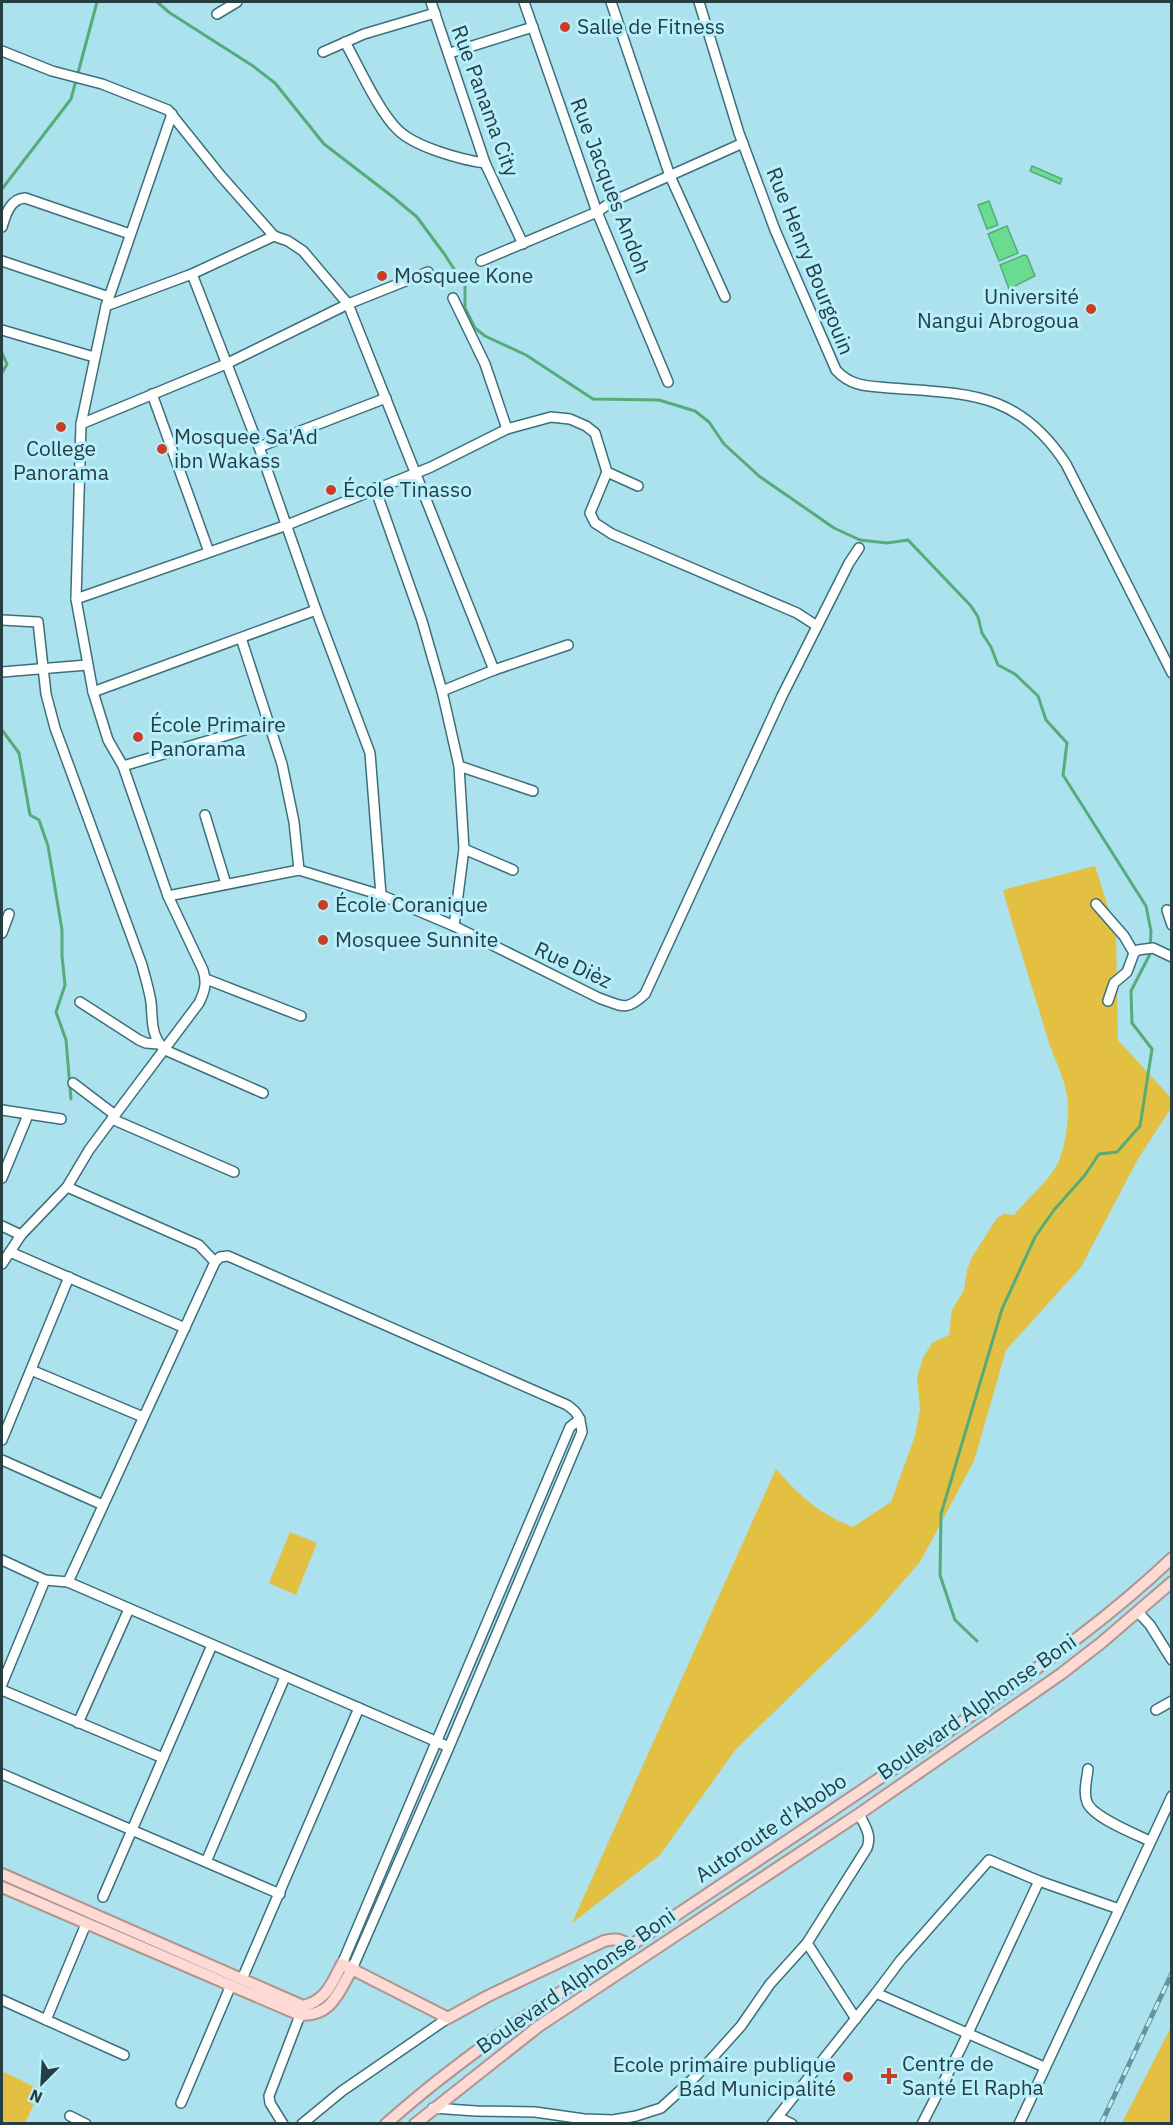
<svg xmlns="http://www.w3.org/2000/svg" width="1173" height="2125" viewBox="0 0 1173 2125" font-family="'IBM Plex Sans',sans-serif">
	<style>
		.green { fill: #e3bf42 }
		.water { fill: #69dc90; stroke: #55ac79; stroke-width: 1.5 }
		.lines { fill: none; stroke-linecap: round; stroke-linejoin: round }
		.stream { stroke: #55ac79; stroke-width: 3 }
		.minor-casing { stroke: #3b707b; stroke-width: 12 }
		.major-casing { stroke: #b1948e; stroke-width: 14 }
		.minor { stroke: #fff; stroke-width: 9 }
		.major { stroke: #fddbd4; stroke-width: 10 }
		.rail-casing { stroke: #6b929b; stroke-width: 5 }
		.rail { stroke: #b8effc; stroke-width: 3; stroke-dasharray: 9; stroke-linecap: butt }
		.poi-dot { fill: #c93e25; stroke: #b8effc; stroke-width: 2 }
		.labels { text-anchor: middle; stroke-width: 6; stroke-linejoin: round; paint-order: stroke }
		.poi-label { font-size: 21px; fill: #263d42; stroke: #b8effc; text-anchor: start }
		.street-label { font-size: 21px; fill: #263d42; stroke: #b8effc }
	</style>
	<rect width="100%" height="100%" fill="#abe2ee"/>
	<g class="green">
		<path d="M1095,866L1116,932L1118,1040L1171,1098V1108L1138,1159L1081,1267L1006,1350L974,1461L920,1562L873,1616L736,1749L660,1855L572,1923L776,1469C800,1496 819,1514 853,1527L891,1502L915,1436L920,1409L917,1377L923,1358L932,1343L949,1335L952,1310L964,1290L967,1270L972,1257L997,1218L1004,1214L1014,1215C1029,1196 1046,1185 1058,1163C1065,1149 1069,1120 1068,1104C1067,1083 1056,1063 1049,1043C1034,992 1017,942 1003,890Z"/>
		<polygon points="290,1532 317,1543 296,1595 269,1583"/>
		<polygon points="1171,2027 1171,2123 1122,2123"/>
		<polygon points="2,2071 41,2090 25,2123 2,2123"/>
	</g>
	<g class="water">
		<polygon points="1032,166 1062,179 1060,184 1030,171"/>
		<polygon points="989,201 998,225 987,229 978,205"/>
		<polygon points="1007,226 1018,253 999,261 988,234"/>
		<polygon points="1024,255 1027,256 1035,276 1009,289 1000,265"/>
	</g>
	<g class="lines">
		<g class="stream">
			<polyline points="157,2 170,13 253,66 275,83 324,144 393,197 417,217 445,255 465,286 465,308 475,328 485,336 526,355 593,399 659,400 695,411 709,422 724,444 759,476 834,528 860,540 887,543 908,540 971,606 978,617 982,633 991,647 998,665 1015,674 1038,696 1046,720 1067,743 1063,775 1146,906 1151,931 1150,954 1131,991 1132,1023 1152,1049 1140,1126 1117,1152 1099,1154 1085,1175 1054,1210 1035,1237 1002,1309 941,1514 940,1575 955,1620 977,1641"/>
			<polyline points="2,189 71,99 97,2"/>
			<polyline points="2,353 7,364 2,373"/>
			<polyline points="2,730 19,753 30,815 39,820 48,846 62,930 62,956 65,985 56,1012 66,1040 71,1099"/>
		</g>
		<defs>
			<g id="minor">
				<polyline points="431,2 485,163 523,244"/>
				<polyline points="524,2 597,212 668,382"/>
				<polyline points="611,2 670,176 725,297"/>
				<path d="M699,2L739,133L775,230L836,370C851,387 869,386 890,388C969,394 1018,391 1066,464L1172,673"/>
				<polyline points="217,14 237,2"/>
				<path d="M345,42C359,67 379,112 398,130C415,147 462,160 485,163"/>
				<polyline points="2,51 52,71 102,84 168,110 221,176 274,236 192,274"/>
				<polyline points="323,52 364,34 435,13"/>
				<polyline points="450,53 533,27"/>
				<path d="M2,227C6,214 10,199 25,198L130,234"/>
				<polyline points="274,236 288,241 303,251 348,304 494,670"/>
				<polyline points="2,261 109,297"/>
				<polyline points="481,261 597,212 613,201 743,143"/>
				<polyline points="453,298 485,364 507,429"/>
				<polyline points="106,306 192,274 259,447 316,610 370,753 381,895"/>
				<polyline points="2,330 94,357"/>
				<polyline points="152,394 209,552"/>
				<polyline points="81,424 226,364 348,304 428,272"/>
				<polyline points="259,447 386,398"/>
				<polyline points="607,472 590,513 595,523 612,534 797,613 817,626"/>
				<polyline points="375,488 422,621 442,691 459,766 464,849 454,926"/>
				<polyline points="76,599 287,525 431,467 507,429 551,417 570,419 586,426 595,433 607,472 638,486"/>
				<path d="M2,620L38,622L46,694L55,728L142,965C145,977 149,989 151,1002C153,1021 150,1035 165,1050L263,1093"/>
				<polyline points="241,638 282,764 294,822 299,870"/>
				<polyline points="2,672 87,665"/>
				<polyline points="442,691 494,670 568,645"/>
				<polyline points="93,692 316,610"/>
				<polyline points="123,766 268,723"/>
				<polyline points="459,766 533,791"/>
				<polyline points="205,815 226,884"/>
				<polyline points="464,849 513,870"/>
				<path d="M168,896L299,870L381,895L454,926L599,998C622,1006 626,1012 645,994L782,696L849,563L859,548"/>
				<polyline points="1096,904 1124,936 1134,953"/>
				<polyline points="1167,910 1172,925"/>
				<polyline points="2,933 9,914"/>
				<polyline points="206,979 301,1016"/>
				<polyline points="1108,1001 1114,983 1127,972 1134,953 1138,950 1153,948 1172,957"/>
				<polyline points="80,1002 139,1040 146,1043 159,1044"/>
				<polyline points="73,1083 115,1115"/>
				<polyline points="2,1110 61,1119"/>
				<polyline points="112,1119 234,1172"/>
				<polyline points="2,1178 28,1115"/>
				<polyline points="67,1187 199,1245 215,1262"/>
				<polyline points="2,1226 21,1235"/>
				<polyline points="10,1252 185,1328"/>
				<path d="M2,1264L21,1235L67,1187L89,1150L112,1119L199,1003C205,991 207,982 203,970L168,896L123,766L108,740L93,692L76,599L81,424L106,306L172,114"/>
				<polyline points="31,1370 143,1417"/>
				<polyline points="2,1440 69,1277"/>
				<polyline points="2,1460 103,1505"/>
				<polyline points="2,1560 45,1580 68,1582"/>
				<polyline points="1138,1612 1150,1625 1172,1660"/>
				<polyline points="2,1684 45,1580"/>
				<polyline points="2,1690 163,1758"/>
				<polyline points="1156,1710 1172,1701"/>
				<polyline points="78,1723 129,1609"/>
				<path d="M1088,1769C1087,1779 1083,1792 1087,1802C1092,1817 1135,1834 1150,1841"/>
				<polyline points="2,1774 280,1894"/>
				<polyline points="206,1862 285,1677"/>
				<polyline points="103,1897 212,1645"/>
				<polyline points="807,1943 856,2019"/>
				<polyline points="342,1964 570,1427 580,1419"/>
				<path d="M352,1969L449,1747L582,1432C580,1418 579,1413 567,1405L228,1256L220,1257L215,1262L68,1582L449,1747"/>
				<polyline points="242,1979 359,1708"/>
				<polyline points="876,1993 1044,2067"/>
				<polyline points="2,2000 124,2055"/>
				<polyline points="46,2020 86,1924"/>
				<polyline points="181,2103 231,1985"/>
				<path d="M433,2108L476,2111L535,2112L584,2119L613,2120L636,2116L661,2108L696,2076L741,2026L770,1984L807,1943L867,1848C872,1835 865,1826 859,1814"/>
				<polyline points="70,2116 86,2124"/>
				<polyline points="778,2117 792,2124"/>
				<polyline points="283,2124 270,2103 269,2096 302,2010"/>
				<polyline points="302,2124 342,2091 448,2018"/>
				<polyline points="772,2124 876,1993 900,1961 989,1860 1039,1881 1119,1909"/>
				<polyline points="922,2124 961,2048 1039,1881"/>
				<polyline points="1019,2124 1172,1796"/>
			</g>
			<g id="major">
				<path d="M2,1874L303,2006C326,2001 332,1983 342,1964L448,2018L488,1996L604,1941C615,1938 621,1939 630,1946"/>
				<path d="M2,1887L300,2015C332,2016 338,1993 352,1969"/>
				<path d="M386,2124C462,2056 546,2002 630,1946C743,1870 857,1795 969,1717C1039,1667 1109,1618 1172,1558"/>
				<polyline points="415,2124 539,2026 859,1814 1061,1674 1101,1643 1172,1582"/>
			</g>
		</defs>
		<use href="#minor" class="minor-casing"/>
		<use href="#major" class="major-casing"/>
		<use href="#minor" class="minor"/>
		<use href="#major" class="major"/>
		<defs>
			<polyline id="rail" points="1101,2124 1172,1973"/>
		</defs>
		<use href="#rail" class="rail-casing"/>
		<use href="#rail" class="rail"/>
	</g>
	<g class="poi-dot">
		<circle cx="565" cy="27" r="6"/>
		<circle cx="382" cy="276" r="6"/>
		<circle cx="1091" cy="309" r="6"/>
		<circle cx="61" cy="427" r="6"/>
		<circle cx="162" cy="449" r="6"/>
		<circle cx="331" cy="490" r="6"/>
		<circle cx="138" cy="737" r="6"/>
		<circle cx="323" cy="905" r="6"/>
		<circle cx="323" cy="940" r="6"/>
		<path d="M886 2067h6v6h6v6h-6v6h-6v-6h-6v-6h6z"/>
		<circle cx="848" cy="2077" r="6"/>
	</g>
	<g class="labels">
		<g class="poi-label">
			<text x="577" y="34">Salle de Fitness</text>
			<text x="394" y="283">Mosquee Kone</text>
			<text x="1079" y="304" text-anchor="end">Université<tspan x="1079" dy="24">Nangui Abrogoua</tspan></text>
			<text x="174" y="444">Mosquee Sa'Ad<tspan x="174" dy="24">ibn Wakass</tspan></text>
			<text x="61" y="456" text-anchor="middle">College<tspan x="61" dy="24">Panorama</tspan></text>
			<text x="343" y="497">École Tinasso</text>
			<text x="150" y="732">École Primaire<tspan x="150" dy="24">Panorama</tspan></text>
			<text x="335" y="912">École Coranique</text>
			<text x="335" y="947">Mosquee Sunnite</text>
			<text x="902" y="2071">Centre de<tspan x="902" dy="24">Santé El Rapha</tspan></text>
			<text x="836" y="2072" text-anchor="end">Ecole primaire publique<tspan x="836" dy="24">Bad Municipalité</tspan></text>
		</g>
		<g class="street-label">
			<text transform="translate(485 101) rotate(70)" y="7">Rue Panama City</text>
			<text transform="translate(610 186) rotate(69)" y="7">Rue Jacques Andoh</text>
			<text transform="translate(810 261) rotate(68)" y="7">Rue Henry Bourgouin</text>
			<text transform="translate(573 965) rotate(25)" y="7">Rue Dièz</text>
			<text transform="translate(977 1707) rotate(-35)" y="7">Boulevard Alphonse Boni</text>
			<text transform="translate(771 1828) rotate(-34)" y="7">Autoroute d'Abobo</text>
			<text transform="translate(576 1981) rotate(-35)" y="7">Boulevard Alphonse Boni</text>
		</g>
	</g>
	<rect width="1173" height="2125" fill="none" stroke="#263d42" stroke-width="6"/>
	<g transform="translate(42 2083) rotate(204)" stroke="#b8effc" stroke-width="4.5" paint-order="stroke">
	<path d="M0-4.5L10 22L0 15L-10 22Z" fill="#263d42"/>
	<text y="-9" font-size="16" font-weight="bold" text-anchor="middle" fill="#263d42">N</text>
	</g>
</svg>
